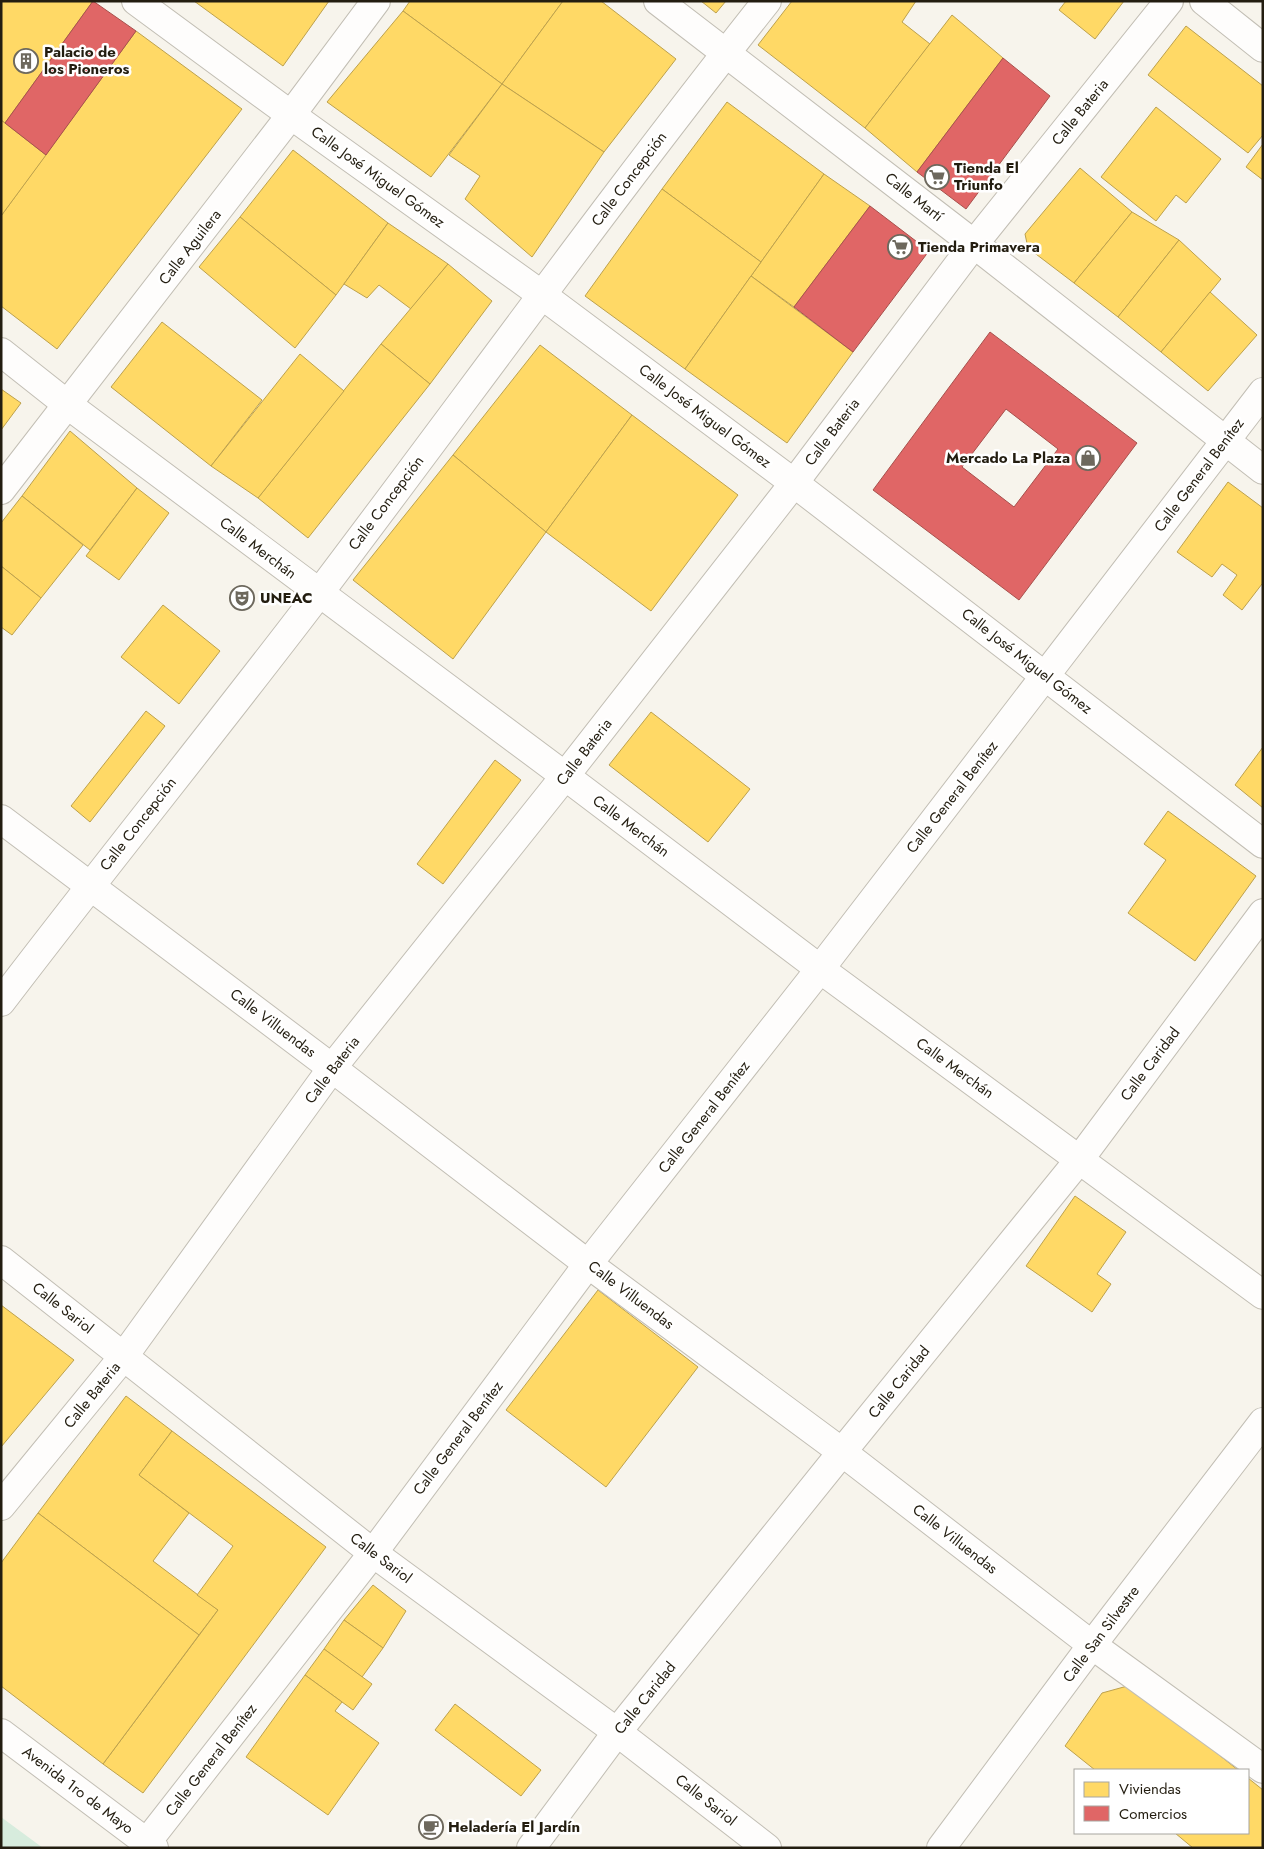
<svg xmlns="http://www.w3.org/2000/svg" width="1264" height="1849" viewBox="0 0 1264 1849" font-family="Jost,sans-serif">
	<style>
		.green { fill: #d7ecdd }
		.homes { fill: #ffd966; stroke: #bda14c }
		.shops { fill: #e06666; stroke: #a7504c; fill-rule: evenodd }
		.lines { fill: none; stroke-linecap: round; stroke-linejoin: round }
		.street-casing { stroke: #c2beb4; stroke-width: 30 }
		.secondary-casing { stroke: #c2beb4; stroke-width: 30 }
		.primary-casing { stroke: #c2beb4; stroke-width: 30 }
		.street { stroke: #fefdfc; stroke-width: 28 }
		.secondary { stroke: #fefdfc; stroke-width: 28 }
		.primary { stroke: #fefdfc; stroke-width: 28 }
		.labels { text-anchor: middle; stroke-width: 5; stroke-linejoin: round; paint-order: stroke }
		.poi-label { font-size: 15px; font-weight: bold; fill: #231d10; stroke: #fff; text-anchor: start }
		.street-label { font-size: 15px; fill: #231d10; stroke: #fff }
	</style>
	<rect width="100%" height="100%" fill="#f7f4ec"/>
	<polygon class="green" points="1,1817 43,1848 1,1848"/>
	<g class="homes">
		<polygon points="1,1 93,1 5,123 1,120"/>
		<polygon points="194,1 329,1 283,66"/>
		<polygon points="410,1 563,1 502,84 403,11"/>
		<polygon points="563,1 601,1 676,59 604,152 502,84"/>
		<polygon points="701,1 726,1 716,13"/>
		<polygon points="792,1 916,1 902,22 930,44 865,128 758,45"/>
		<polygon points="1066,1 1124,1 1095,39 1059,10"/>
		<polygon points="403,11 502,84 431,177 327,102"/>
		<polygon points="952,15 1003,58 917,172 865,128"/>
		<polygon points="1186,26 1263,86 1263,135 1248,153 1148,75"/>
		<polygon points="136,31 242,109 57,349 1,306 1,216"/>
		<polygon points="502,84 604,152 532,257 465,199 480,176 449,155"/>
		<polygon points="727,102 824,174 761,262 662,189"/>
		<polygon points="1156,107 1221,159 1186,203 1176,195 1156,221 1101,177"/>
		<polygon points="1,120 46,155 1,216"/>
		<polygon points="1263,144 1263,180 1246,167"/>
		<polygon points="293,150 388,223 336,295 240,217"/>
		<polygon points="1080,168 1132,212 1074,283 1028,248 1025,234"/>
		<polygon points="824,174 870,206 794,307 751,276"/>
		<polygon points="662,189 761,262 685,369 585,296"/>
		<polygon points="1132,212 1179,240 1118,317 1074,283"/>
		<polygon points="240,217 336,295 295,348 199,267"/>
		<polygon points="388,223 448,264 411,309 379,285 367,298 344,284"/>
		<polygon points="1179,240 1221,279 1161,352 1118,317"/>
		<polygon points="448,264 492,301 430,384 381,344"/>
		<polygon points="751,276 853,352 787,443 685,369"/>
		<polygon points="1210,292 1257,335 1208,391 1161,352"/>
		<polygon points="162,322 262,400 211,466 111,387"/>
		<polygon points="381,344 430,384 308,538 258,498"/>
		<polygon points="540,345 632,415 546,532 453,455"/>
		<polygon points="300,354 344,391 258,498 211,466"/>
		<polygon points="1,389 21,403 1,430"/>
		<polygon points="632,415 738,495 651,611 546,532"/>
		<polygon points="70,431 137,488 90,550 22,496"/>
		<polygon points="453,455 546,532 453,659 353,580"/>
		<polygon points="1228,482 1263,508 1263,585 1262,584 1242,610 1223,595 1237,575 1222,564 1212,577 1177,552"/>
		<polygon points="137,488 169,513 119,580 86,556"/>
		<polygon points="22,496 83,545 41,598 1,566 1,523"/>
		<polygon points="1,566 41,598 12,635 1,627"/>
		<polygon points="163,605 220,651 179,704 121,657"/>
		<polygon points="146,711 165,726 90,822 71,806"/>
		<polygon points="651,712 750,789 708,842 609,765"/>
		<polygon points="1263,747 1263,808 1235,785"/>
		<polygon points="495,760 521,780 443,884 417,864"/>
		<polygon points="1168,811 1256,876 1195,961 1128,913 1166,860 1144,844"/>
		<polygon points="1075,1196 1126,1232 1097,1274 1111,1284 1092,1312 1026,1266"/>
		<polygon points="598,1290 698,1367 606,1487 506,1410"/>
		<polygon points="1,1305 74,1360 1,1447"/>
		<polygon points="126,1396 172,1431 139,1475 189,1513 153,1561 218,1610 199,1635 38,1513"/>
		<polygon points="172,1431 326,1547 143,1793 103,1764 218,1610 197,1595 233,1546 139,1475"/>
		<polygon points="38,1513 199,1635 103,1764 1,1686 1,1563"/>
		<polygon points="373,1585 406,1611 383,1648 344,1620"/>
		<polygon points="344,1620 383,1648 362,1677 324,1649"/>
		<polygon points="324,1649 372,1684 353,1710 305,1675"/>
		<polygon points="305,1675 342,1702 335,1711 379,1743 328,1815 246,1757"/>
		<polygon points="1131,1685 1238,1770 1095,1770 1065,1746 1102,1693"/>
		<polygon points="455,1704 541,1770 521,1796 435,1730"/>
		<polygon points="1248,1778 1263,1790 1263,1848 1193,1848 1175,1833 1248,1833"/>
	</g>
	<g class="shops">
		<polygon points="93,1 136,31 46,155 5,123"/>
		<polygon points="1003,58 1050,96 966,209 917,172"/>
		<polygon points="870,206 929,251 853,352 794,307"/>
		<path d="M990,332L1137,443L1019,600L873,490ZM1006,409L1058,449L1014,507L962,467Z"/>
	</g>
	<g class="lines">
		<defs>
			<g id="street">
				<polyline points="1,490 291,115 542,295 794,483 1263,844"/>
				<polyline points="1,819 332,1068 588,1264 842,1452 1092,1645 1263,1769"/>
				<path d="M1,1002C106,864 215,730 320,592C469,395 613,195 767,1"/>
				<polyline points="1,1260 373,1553 617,1732 767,1848"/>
				<polyline points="1,1506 124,1356 332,1068 565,776 794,483 974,244 1169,1"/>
				<polyline points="531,1848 617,1732 842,1452 1079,1160 1263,913"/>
				<polyline points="941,1848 1092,1645 1263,1422"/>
			</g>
			<g id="secondary">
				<polyline points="136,1 291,115 376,1"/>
				<polyline points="658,1 974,244 1263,470"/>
				<polyline points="1204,1 1263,48"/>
				<polyline points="1,352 68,405 565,776 820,969 1263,1295"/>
				<polyline points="147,1842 373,1553 588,1264 820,969 1263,392"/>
			</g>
			<polyline id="primary" points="1,1733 154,1848"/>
		</defs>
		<use href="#street" class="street-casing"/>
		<use href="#secondary" class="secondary-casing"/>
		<use href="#primary" class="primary-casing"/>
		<use href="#street" class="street"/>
		<use href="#secondary" class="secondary"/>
		<use href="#primary" class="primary"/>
	</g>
	<defs>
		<symbol id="building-ring" viewBox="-11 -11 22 22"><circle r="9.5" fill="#fff" stroke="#6d685d" stroke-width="1.5"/><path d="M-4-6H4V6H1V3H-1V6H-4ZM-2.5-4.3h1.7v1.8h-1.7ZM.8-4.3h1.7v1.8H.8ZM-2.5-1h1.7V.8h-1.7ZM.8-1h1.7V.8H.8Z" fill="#6d685d"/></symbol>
		<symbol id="supermarket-ring" viewBox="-11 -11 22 22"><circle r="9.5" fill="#fff" stroke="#6d685d" stroke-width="1.5"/><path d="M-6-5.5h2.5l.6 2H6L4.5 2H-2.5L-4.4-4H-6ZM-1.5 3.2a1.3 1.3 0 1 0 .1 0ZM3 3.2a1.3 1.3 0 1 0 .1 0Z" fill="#6d685d"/></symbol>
		<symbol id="shop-ring" viewBox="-11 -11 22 22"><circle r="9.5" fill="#fff" stroke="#6d685d" stroke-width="1.5"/><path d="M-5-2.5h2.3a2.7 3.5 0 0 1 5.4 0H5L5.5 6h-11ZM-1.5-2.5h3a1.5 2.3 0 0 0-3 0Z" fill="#6d685d"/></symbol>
		<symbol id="theatre-ring" viewBox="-11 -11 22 22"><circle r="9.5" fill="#fff" stroke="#6d685d" stroke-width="1.5"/><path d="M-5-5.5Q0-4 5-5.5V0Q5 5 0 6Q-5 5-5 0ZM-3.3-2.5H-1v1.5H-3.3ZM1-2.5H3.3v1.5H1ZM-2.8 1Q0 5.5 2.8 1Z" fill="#6d685d"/></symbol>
		<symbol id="cafe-ring" viewBox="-11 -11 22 22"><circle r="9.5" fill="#fff" stroke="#6d685d" stroke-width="1.5"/><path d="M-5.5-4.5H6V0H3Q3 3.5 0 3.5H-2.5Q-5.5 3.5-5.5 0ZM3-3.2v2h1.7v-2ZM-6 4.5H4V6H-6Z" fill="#6d685d"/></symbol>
	</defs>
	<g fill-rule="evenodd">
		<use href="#building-ring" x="12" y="47" width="28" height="28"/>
		<use href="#supermarket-ring" x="923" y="163" width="28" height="28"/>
		<use href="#supermarket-ring" x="886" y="233" width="28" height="28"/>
		<use href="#shop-ring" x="1074" y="444" width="28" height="28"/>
		<use href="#theatre-ring" x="228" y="584" width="28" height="28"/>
		<use href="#cafe-ring" x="417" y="1813" width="28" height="28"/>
	</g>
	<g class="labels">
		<g class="poi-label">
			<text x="44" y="57">Palacio de<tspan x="44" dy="17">los Pioneros</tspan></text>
			<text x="954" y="173">Tienda El<tspan x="954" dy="17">Triunfo</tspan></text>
			<text x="918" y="252">Tienda Primavera</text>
			<text x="1070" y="463" text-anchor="end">Mercado La Plaza</text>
			<text x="260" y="603">UNEAC</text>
			<text x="448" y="1832">Heladería El Jardín</text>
		</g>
		<g class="street-label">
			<text transform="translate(1080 112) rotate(-51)" y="5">Calle Bateria</text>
			<text transform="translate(378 177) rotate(36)" y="5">Calle José Miguel Gómez</text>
			<text transform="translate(629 179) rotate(-53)" y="5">Calle Concepción</text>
			<text transform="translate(914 197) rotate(38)" y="5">Calle Martí</text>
			<text transform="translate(190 247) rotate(-52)" y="5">Calle Aguilera</text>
			<text transform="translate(705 416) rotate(37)" y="5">Calle José Miguel Gómez</text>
			<text transform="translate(832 432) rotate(-53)" y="5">Calle Bateria</text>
			<text transform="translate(1199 475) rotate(-53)" y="5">Calle General Benítez</text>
			<text transform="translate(386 503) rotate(-53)" y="5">Calle Concepción</text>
			<text transform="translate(258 548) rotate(37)" y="5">Calle Merchán</text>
			<text transform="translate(1027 661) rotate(38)" y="5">Calle José Miguel Gómez</text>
			<text transform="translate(584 752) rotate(-52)" y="5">Calle Bateria</text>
			<text transform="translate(952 797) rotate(-52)" y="5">Calle General Benítez</text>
			<text transform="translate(138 824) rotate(-52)" y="5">Calle Concepción</text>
			<text transform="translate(631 826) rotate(37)" y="5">Calle Merchán</text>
			<text transform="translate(273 1023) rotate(37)" y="5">Calle Villuendas</text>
			<text transform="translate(1150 1064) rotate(-53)" y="5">Calle Caridad</text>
			<text transform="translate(955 1068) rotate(36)" y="5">Calle Merchán</text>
			<text transform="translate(332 1070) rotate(-53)" y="5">Calle Bateria</text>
			<text transform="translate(704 1117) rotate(-52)" y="5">Calle General Benítez</text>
			<text transform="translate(631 1295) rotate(37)" y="5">Calle Villuendas</text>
			<text transform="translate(63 1308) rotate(38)" y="5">Calle Sariol</text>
			<text transform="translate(899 1382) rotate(-51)" y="5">Calle Caridad</text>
			<text transform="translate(92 1395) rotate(-51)" y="5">Calle Bateria</text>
			<text transform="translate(458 1438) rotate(-53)" y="5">Calle General Benítez</text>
			<text transform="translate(955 1539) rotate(38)" y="5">Calle Villuendas</text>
			<text transform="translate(381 1558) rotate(37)" y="5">Calle Sariol</text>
			<text transform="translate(1101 1634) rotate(-53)" y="5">Calle San Silvestre</text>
			<text transform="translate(645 1698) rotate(-51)" y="5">Calle Caridad</text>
			<text transform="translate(211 1760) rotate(-52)" y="5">Calle General Benítez</text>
			<text transform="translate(78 1790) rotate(37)" y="5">Avenida 1ro de Mayo</text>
			<text transform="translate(706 1800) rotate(38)" y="5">Calle Sariol</text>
		</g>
	</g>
	<rect width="1264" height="1849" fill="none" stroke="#231d10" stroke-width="5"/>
	<rect x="1074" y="1769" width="175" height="65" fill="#ffffff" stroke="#a7a59f"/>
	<rect x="1084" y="1782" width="25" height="15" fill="#ffd966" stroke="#a7a59f"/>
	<text x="1119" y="1794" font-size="15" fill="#231d10">Viviendas</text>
	<rect x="1084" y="1806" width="25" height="15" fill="#e06666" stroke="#a7a59f"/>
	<text x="1119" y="1819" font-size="15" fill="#231d10">Comercios</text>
</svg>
